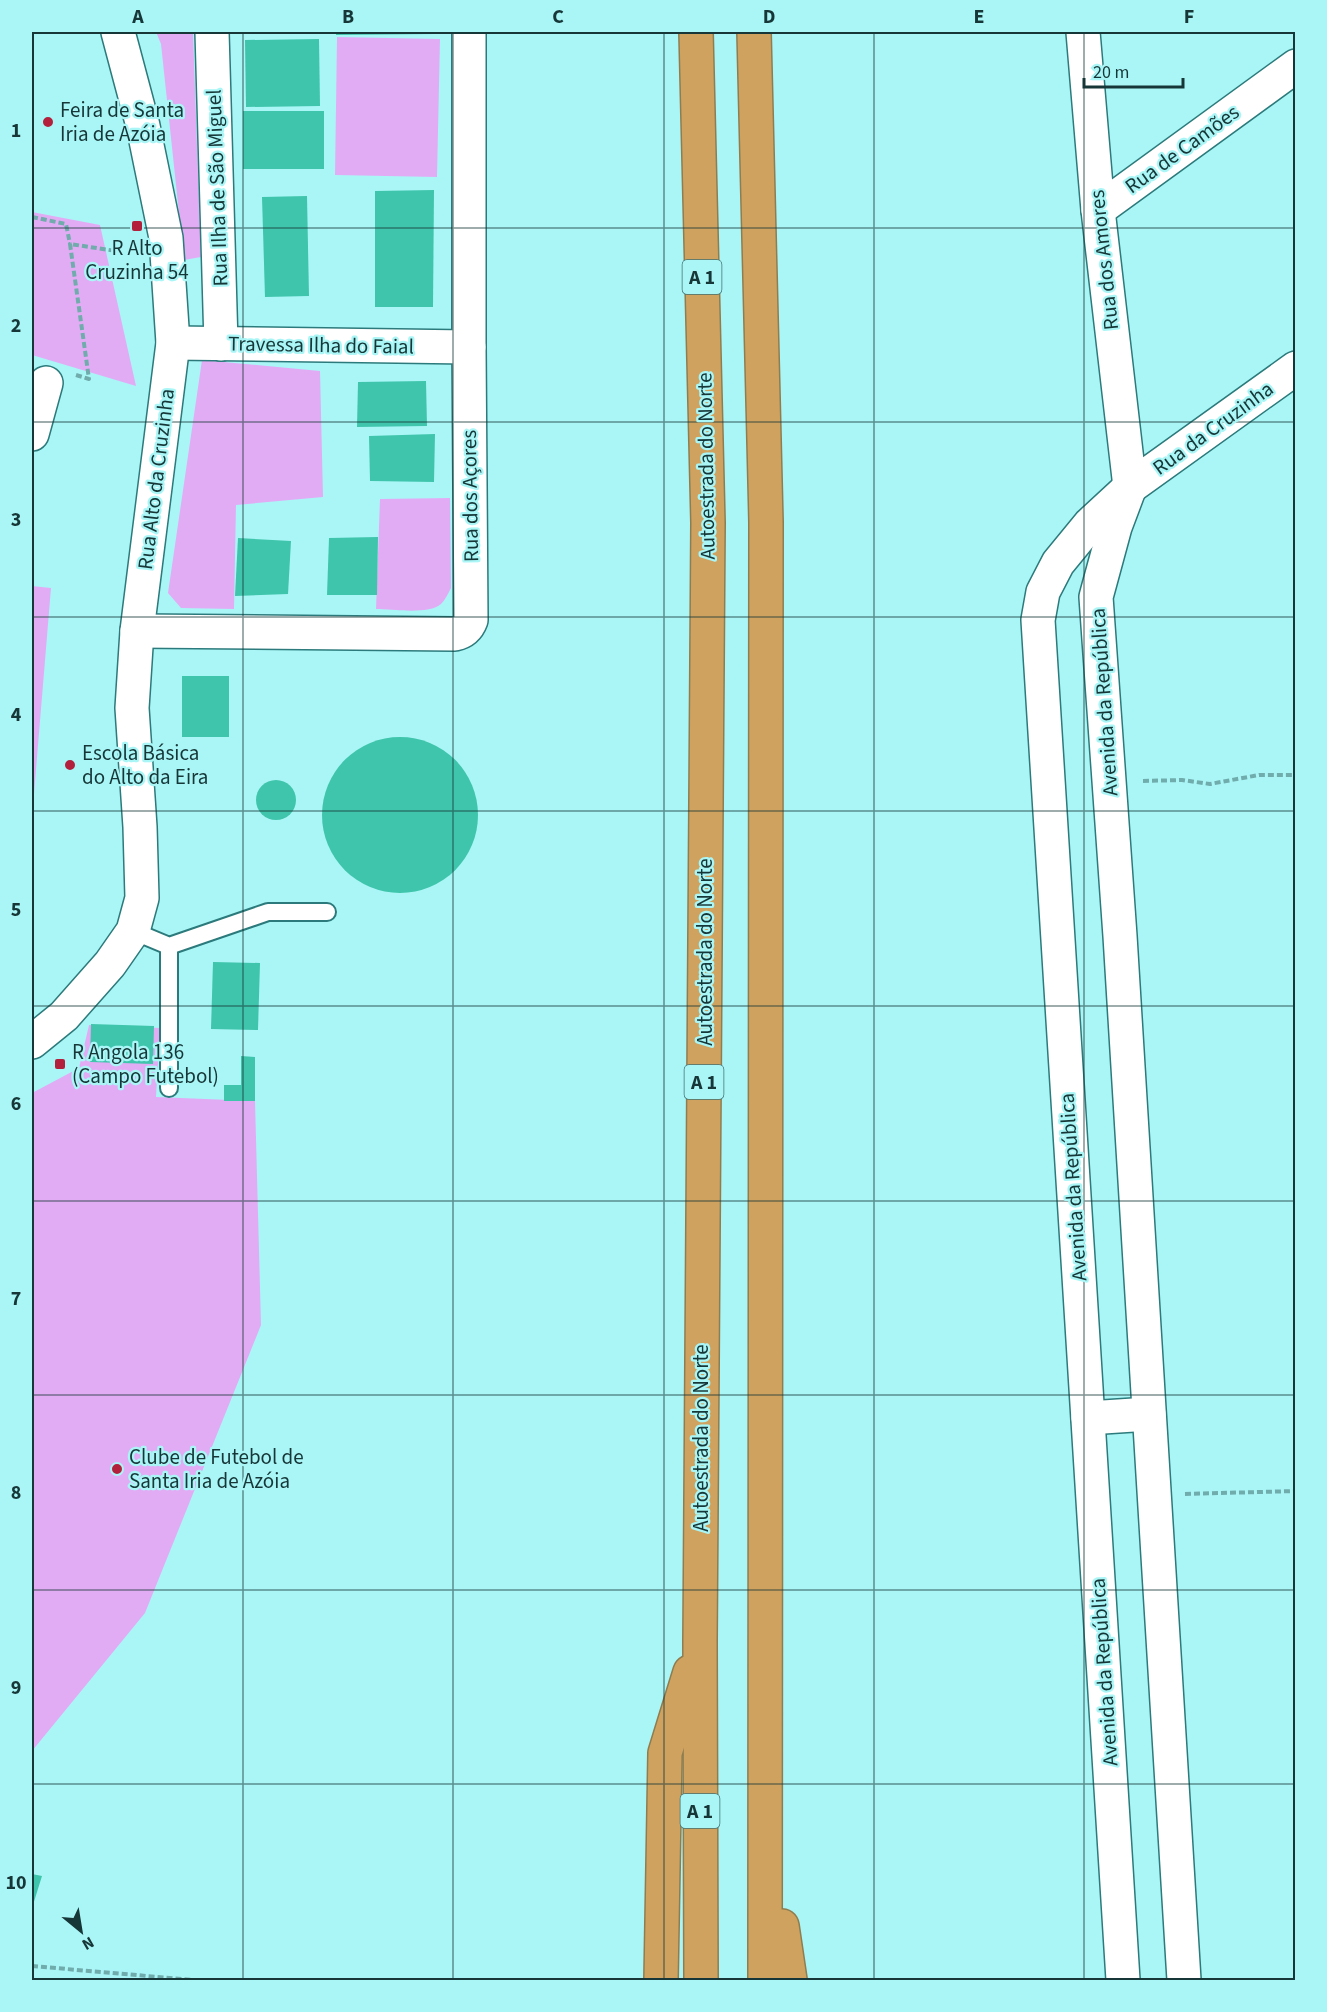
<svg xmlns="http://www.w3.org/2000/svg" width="1327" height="2012" viewBox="0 0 1327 2012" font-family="'Source Sans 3',sans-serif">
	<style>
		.green { fill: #e2acf5 }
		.building { fill: #3fc5ab }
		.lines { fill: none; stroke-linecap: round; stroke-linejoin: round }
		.service-casing { stroke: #2c7a7b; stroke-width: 20 }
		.minor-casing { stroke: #2c7a7b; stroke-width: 36 }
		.tertiary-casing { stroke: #2c7a7b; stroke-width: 36 }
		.motorway-casing { stroke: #8e7d51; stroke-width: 36 }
		.path { stroke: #71acad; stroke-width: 4; stroke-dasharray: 6 3; stroke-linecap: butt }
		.service { stroke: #fff; stroke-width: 16 }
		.minor { stroke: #fff; stroke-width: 33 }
		.tertiary { stroke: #fff; stroke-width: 33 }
		.motorway { stroke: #cfa35f; stroke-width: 33 }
		.grid { fill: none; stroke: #163637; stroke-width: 1.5; stroke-opacity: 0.55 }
		.poi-dot { fill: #b3203c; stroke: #aaf6f7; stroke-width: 2 }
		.labels { text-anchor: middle; stroke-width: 4.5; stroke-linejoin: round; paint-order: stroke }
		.shield { fill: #aaf6f7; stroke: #427071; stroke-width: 1.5 }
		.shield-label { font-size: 20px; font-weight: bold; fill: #163637 }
		.poi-label { font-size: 21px; fill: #163637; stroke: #aaf6f7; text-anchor: start }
		.street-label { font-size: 21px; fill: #163637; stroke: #aaf6f7 }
		.neatline { fill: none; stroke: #163637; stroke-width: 2 }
		.grid-label { font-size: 20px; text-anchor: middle; font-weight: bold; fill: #163637 }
	</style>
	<rect width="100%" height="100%" fill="#aaf6f7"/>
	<g class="green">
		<polygon points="156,32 193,32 201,257 184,260 161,44"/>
		<polygon points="337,37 440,39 437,177 335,175"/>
		<polygon points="32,212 100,225 136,386 32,355"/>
		<polygon points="202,360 320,371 323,497 236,505 234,609 181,608 168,593"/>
		<path d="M450,498L451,588C448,594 445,600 441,604C429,615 391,609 376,609L380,499Z"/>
		<polygon points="32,586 51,588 33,806 32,806"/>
		<polygon points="89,1025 160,1028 156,1097 255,1101 261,1325 145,1613 32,1751 32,1093 79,1068"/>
	</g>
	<g class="building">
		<polygon points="336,32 436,32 436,34 336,35"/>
		<polygon points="319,39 320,106 246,107 245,40"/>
		<rect x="243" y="111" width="81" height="58"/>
		<polygon points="434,190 433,307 375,307 375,191"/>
		<polygon points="307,196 309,296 265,297 262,197"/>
		<polygon points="426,381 427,426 357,427 358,382"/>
		<polygon points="435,434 434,482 370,481 369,436"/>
		<polygon points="378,537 377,595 327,595 329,538"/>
		<polygon points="238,538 291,541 288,594 235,596"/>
		<rect x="182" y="676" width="47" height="61"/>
		<circle cx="400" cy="815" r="78"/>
		<circle cx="276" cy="800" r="20"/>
		<polygon points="213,962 260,963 258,1030 211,1029"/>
		<polygon points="91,1024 154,1026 153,1064 90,1062"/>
		<polygon points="241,1056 255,1057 255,1101 224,1101 224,1085 241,1085"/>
		<polygon points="32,1874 42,1876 32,1908"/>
	</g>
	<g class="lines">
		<defs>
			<g id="service">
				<polyline points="133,931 169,946 268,912 327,912"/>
				<polyline points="169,946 169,1088"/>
			</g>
			<g id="minor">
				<polyline points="212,32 221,344"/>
				<polyline points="1083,32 1098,210 1130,487 1115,527 1096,597 1120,936 1184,1980"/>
				<polyline points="1098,210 1296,66"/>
				<polyline points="173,343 469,347"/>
				<polyline points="32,434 46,383"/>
				<path d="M137,631L455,634C464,632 468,628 471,620L469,347V32"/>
				<polyline points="1088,1418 1149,1414"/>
				<polyline points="1123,1980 1038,620 1043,592 1058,563 1090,524 1130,487 1296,368"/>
			</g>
			<polyline id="tertiary" points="32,1042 64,1016 110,964 133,931 142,898 140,827 132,708 137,631 173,343 166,238 143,126 118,32"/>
			<g id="motorway">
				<polyline points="696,32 708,523 700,1642 701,1980"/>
				<polyline points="754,32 766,522 765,1980"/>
				<polyline points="782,1926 790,1980"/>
				<polyline points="661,1980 665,1753 690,1672"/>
			</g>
		</defs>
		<use href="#service" class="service-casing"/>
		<use href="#minor" class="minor-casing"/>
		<use href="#tertiary" class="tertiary-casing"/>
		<use href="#motorway" class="motorway-casing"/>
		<g class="path">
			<polyline points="32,217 66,224 70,244"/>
			<polyline points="76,375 89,379 70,244 116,251"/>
			<polyline points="1143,781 1182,780 1210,784 1259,775 1296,775"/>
			<polyline points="1185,1494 1296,1491"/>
			<polyline points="32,1966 193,1980"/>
		</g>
		<use href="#service" class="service"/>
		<use href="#minor" class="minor"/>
		<use href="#tertiary" class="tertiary"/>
		<use href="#motorway" class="motorway"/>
	</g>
	<path class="grid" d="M243,32V1980M453,32V1980M664,32V1980M874,32V1980M1084,32V1980M32,228H1296M32,422H1296M32,617H1296M32,811H1296M32,1006H1296M32,1201H1296M32,1395H1296M32,1590H1296M32,1784H1296"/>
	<g class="poi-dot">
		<circle cx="48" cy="122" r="6"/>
		<rect x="131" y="220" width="12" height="12" rx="3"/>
		<circle cx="70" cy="765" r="6"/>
		<rect x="54" y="1058" width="12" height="12" rx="3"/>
		<circle cx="117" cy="1469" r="6"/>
	</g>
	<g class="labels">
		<g class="shield">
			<rect x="682.5" y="260" width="39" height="34" rx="4.5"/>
			<rect x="684.5" y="1065" width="39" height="34" rx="4.5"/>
			<rect x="680.5" y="1794" width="39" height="34" rx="4.5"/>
		</g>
		<g class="shield-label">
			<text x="702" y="284">A 1</text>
			<text x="704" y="1089">A 1</text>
			<text x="700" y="1818">A 1</text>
		</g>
		<g class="poi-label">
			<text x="60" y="117">Feira de Santa<tspan x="60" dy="24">Iria de Azóia</tspan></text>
			<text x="137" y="255" text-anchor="middle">R Alto<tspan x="137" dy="24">Cruzinha 54</tspan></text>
			<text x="82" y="760">Escola Básica<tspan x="82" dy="24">do Alto da Eira</tspan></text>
			<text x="72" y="1059">R Angola 136<tspan x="72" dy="24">(Campo Futebol)</tspan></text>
			<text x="129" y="1464">Clube de Futebol de<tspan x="129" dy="24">Santa Iria de Azóia</tspan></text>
		</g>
		<g class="street-label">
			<text transform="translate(1182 149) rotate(-36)" y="7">Rua de Camões</text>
			<text transform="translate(217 188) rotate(-92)" y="7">Rua Ilha de São Miguel</text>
			<text transform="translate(1104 260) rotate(-96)" y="7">Rua dos Amores</text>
			<text transform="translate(321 345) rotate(1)" y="7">Travessa Ilha do Faial</text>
			<text transform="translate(1213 428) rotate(-36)" y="7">Rua da Cruzinha</text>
			<text transform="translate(706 466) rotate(-91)" y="7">Autoestrada do Norte</text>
			<text transform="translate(156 479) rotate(-83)" y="7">Rua Alto da Cruzinha</text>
			<text transform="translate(470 496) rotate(-91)" y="7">Rua dos Açores</text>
			<text transform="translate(1104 702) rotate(-94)" y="7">Avenida da República</text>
			<text transform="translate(705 952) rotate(-90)" y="7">Autoestrada do Norte</text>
			<text transform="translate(1073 1187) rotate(-94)" y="7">Avenida da República</text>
			<text transform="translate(701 1438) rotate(-90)" y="7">Autoestrada do Norte</text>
			<text transform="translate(1104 1672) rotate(-94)" y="7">Avenida da República</text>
		</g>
	</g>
	<rect width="1327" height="2012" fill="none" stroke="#aaf6f7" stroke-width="66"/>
	<g transform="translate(81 1931) rotate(150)" stroke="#aaf6f7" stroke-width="4.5" paint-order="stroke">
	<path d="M0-4.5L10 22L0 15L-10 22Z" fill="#163637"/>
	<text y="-9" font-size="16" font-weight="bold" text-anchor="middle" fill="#163637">N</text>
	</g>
	<path d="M1084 78v9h99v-9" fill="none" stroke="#163637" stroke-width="3"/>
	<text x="1093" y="78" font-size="18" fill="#163637" stroke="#aaf6f7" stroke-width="4.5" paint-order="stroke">20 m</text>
	<rect x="33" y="33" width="1261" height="1946" class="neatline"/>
	<g class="grid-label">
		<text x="138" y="23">A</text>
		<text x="348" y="23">B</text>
		<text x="558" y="23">C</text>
		<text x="769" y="23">D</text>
		<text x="979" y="23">E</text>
		<text x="1189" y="23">F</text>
		<text x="16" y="137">1</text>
		<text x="16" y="332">2</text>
		<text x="16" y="526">3</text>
		<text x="16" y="721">4</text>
		<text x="16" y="916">5</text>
		<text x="16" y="1110">6</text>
		<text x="16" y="1305">7</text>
		<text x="16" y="1499">8</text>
		<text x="16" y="1694">9</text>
		<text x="16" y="1889">10</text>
	</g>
</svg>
